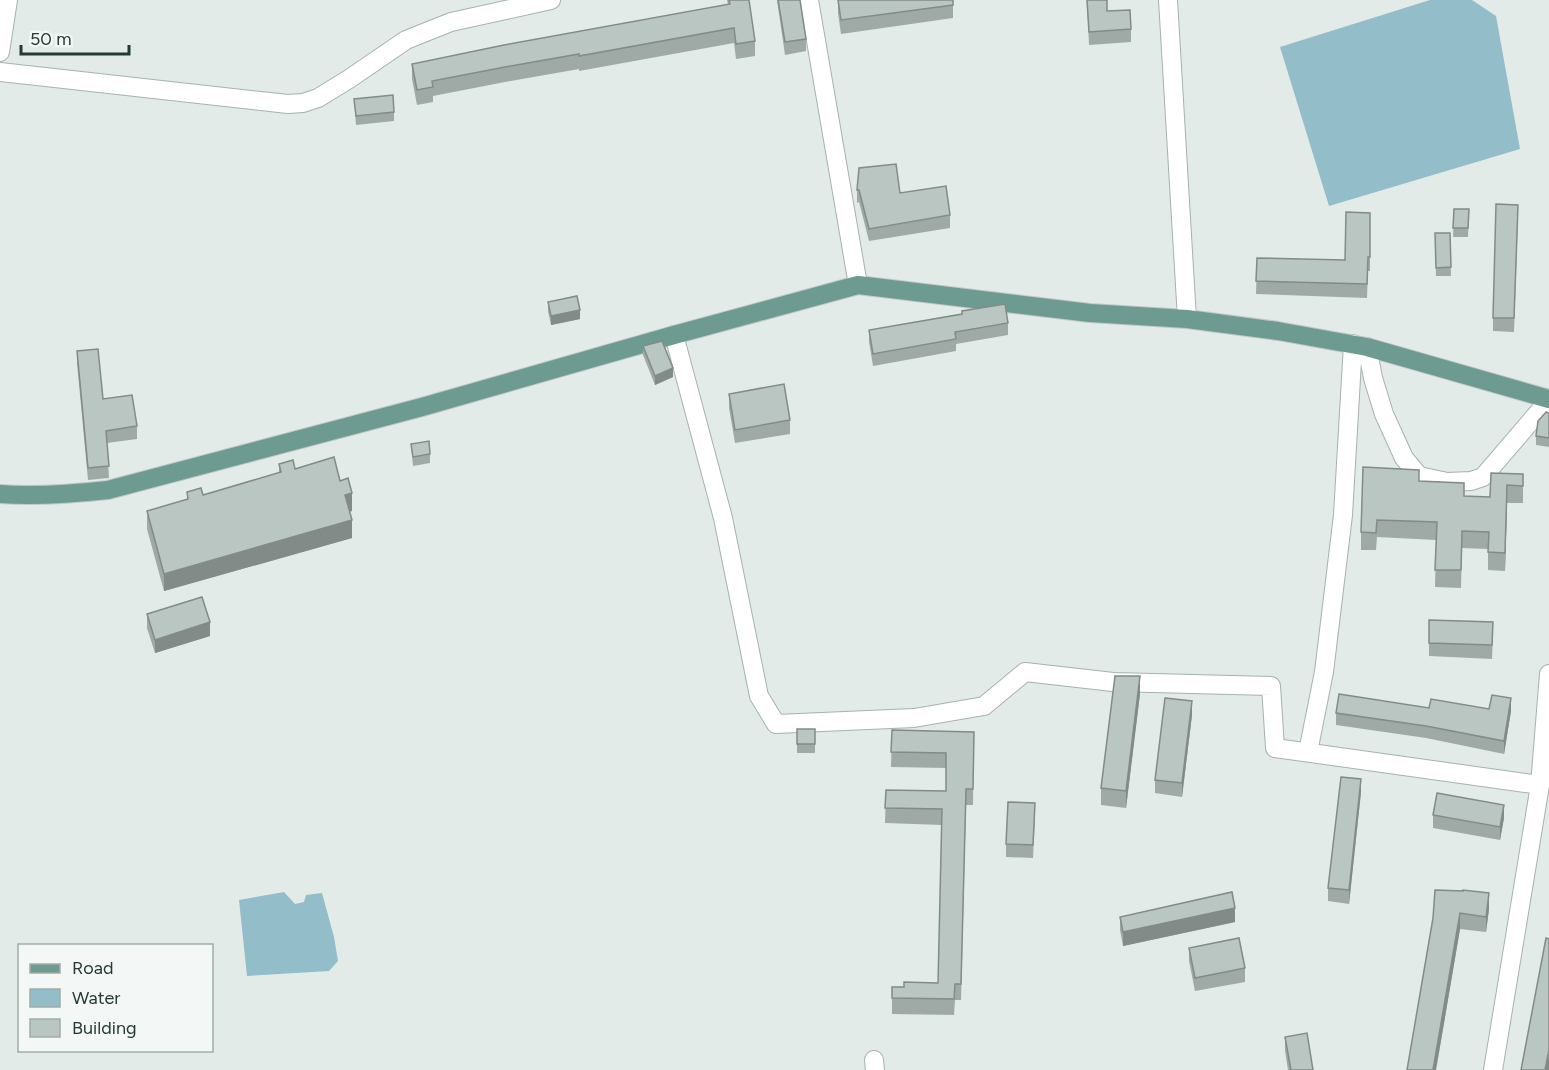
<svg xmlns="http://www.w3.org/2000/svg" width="1549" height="1070" viewBox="0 0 1549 1070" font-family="Figtree,sans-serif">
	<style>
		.water { fill: #92bdc9 }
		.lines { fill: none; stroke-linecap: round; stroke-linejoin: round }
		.minor-casing { stroke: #a6b2af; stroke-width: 20 }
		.major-casing { stroke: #c2c8c7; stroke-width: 20 }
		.minor { stroke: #fff; stroke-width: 18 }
		.major { stroke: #6d9b92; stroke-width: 18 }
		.wall { fill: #9faaa6 }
		.shaded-wall { fill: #828b87 }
		.building { fill: #b9c6c1; stroke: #828b87; stroke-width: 1.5 }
	</style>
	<rect width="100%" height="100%" fill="#e3ebe8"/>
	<g class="water">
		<polygon points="1430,0 1472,0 1496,16 1520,149 1329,206 1280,47"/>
		<polygon points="284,892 295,904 304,902 306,895 322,893 334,937 338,961 329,971 247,976 239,900"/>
	</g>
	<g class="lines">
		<defs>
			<g id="minor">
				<polyline points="809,0 858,285"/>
				<polyline points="1168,0 1187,319"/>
				<polyline points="0,52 8,0"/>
				<polyline points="0,72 288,104 303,103 318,98 349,79 406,40 451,22 551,0"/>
				<polyline points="674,335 723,518 759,696 776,724 914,718 984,706 1025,672 1113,682 1271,686 1275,748 1540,785"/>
				<polyline points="1367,347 1373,378 1384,414 1404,458 1419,476 1447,482 1471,481 1483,477 1549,400"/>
				<polyline points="1308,752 1324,672 1343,515 1353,344"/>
				<polyline points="874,1060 875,1070"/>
				<polyline points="1493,1070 1540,785 1549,674"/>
			</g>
			<path id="major" d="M0,494C36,497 72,494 108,490L422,407L674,335L858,285L1090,313L1187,319L1278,331L1367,347L1549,399"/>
		</defs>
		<use href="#minor" class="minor-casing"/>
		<use href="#major" class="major-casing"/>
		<use href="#minor" class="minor"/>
		<use href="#major" class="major"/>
	</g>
	<g class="wall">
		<polygon points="727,0 749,0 755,41 755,56 736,59 734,43 579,71 579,69 505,82 433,96 433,102 417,105 412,79 412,64 728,4"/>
		<polygon points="777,0 800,0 806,39 806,51 785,55"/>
		<polygon points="838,0 953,5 953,18 841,34 838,13"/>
		<polygon points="1087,0 1107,0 1107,11 1131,29 1131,42 1089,45"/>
		<polygon points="354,99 394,112 394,121 356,125"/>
		<polygon points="857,190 900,193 950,215 950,228 869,241 859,202 857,203"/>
		<polygon points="1454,209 1469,209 1468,237 1453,237"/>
		<polygon points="1370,213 1370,271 1368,271 1367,298 1256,294 1257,258 1345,260"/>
		<polygon points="1518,218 1514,332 1493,331 1493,318"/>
		<polygon points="1435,233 1450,233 1451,276 1436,276"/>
		<polygon points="548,302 580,319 551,325 548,311"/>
		<polygon points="1008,323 1008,335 956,344 956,351 873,366 869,342 869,330"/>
		<polygon points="643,346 673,377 655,385 643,355"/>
		<polygon points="77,351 103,399 137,426 137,439 107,443 109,478 88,480 77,363"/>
		<polygon points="729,394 790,420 790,434 735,443 729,408"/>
		<polygon points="1549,413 1549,447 1536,445 1536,436"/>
		<polygon points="411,444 430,454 430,463 413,466"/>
		<polygon points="279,464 340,481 352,511 349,512 352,538 164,591 147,529 147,511 187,500 187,492 203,495 279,473"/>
		<polygon points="1523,474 1523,503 1507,503 1505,571 1488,570 1488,549 1462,548 1461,588 1435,587 1436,540 1377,537 1376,550 1361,550 1361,532 1419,481 1464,496 1490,497"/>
		<polygon points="147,614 210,636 155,653 147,628"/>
		<polygon points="1493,636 1492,659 1429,656 1429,643"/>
		<polygon points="1140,694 1126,808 1101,805 1101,788"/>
		<polygon points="1489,709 1511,711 1504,754 1426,738 1336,725 1336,713"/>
		<polygon points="1192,715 1182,797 1155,793 1155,780"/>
		<rect x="797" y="729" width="18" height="24"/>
		<polygon points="892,730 974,732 973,805 966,805 961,1000 955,1000 954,1015 892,1014 892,987 904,987 938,983 942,825 885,823 886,790 946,791 946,768 891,767"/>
		<polygon points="1361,792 1349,904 1328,901 1328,888"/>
		<polygon points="1433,815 1504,818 1500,840 1433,828"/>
		<polygon points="1035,816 1033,858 1006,857 1006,844"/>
		<polygon points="1463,891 1489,909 1486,932 1460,929 1436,1070"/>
		<polygon points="1120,917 1235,922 1123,946 1120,930"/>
		<polygon points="1189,948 1245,968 1245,982 1195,991 1189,961"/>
		<polygon points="1285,1037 1313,1070 1288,1070 1285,1051"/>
	</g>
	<g class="shaded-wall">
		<polygon points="580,310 580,319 551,325 551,316"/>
		<polygon points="673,368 673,377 655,385 655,376"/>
		<polygon points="1507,485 1507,503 1505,571 1505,553"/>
		<polygon points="352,493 352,511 345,513 345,495"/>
		<polygon points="352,520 352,538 164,591 164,574"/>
		<polygon points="210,622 210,636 155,653 155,640"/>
		<polygon points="1140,676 1140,694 1126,808 1126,791"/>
		<polygon points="1511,698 1511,711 1504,754 1504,741"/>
		<polygon points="1192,701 1192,715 1182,797 1182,783"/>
		<polygon points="1361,779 1361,792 1349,904 1349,890"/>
		<polygon points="1504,805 1504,818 1500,840 1500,827"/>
		<polygon points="1489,893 1489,909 1486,932 1486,917"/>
		<polygon points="1235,908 1235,922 1123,946 1123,932"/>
		<polygon points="1460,913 1460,929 1436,1070 1433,1070"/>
		<polygon points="1549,1050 1549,1070 1545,1070"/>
	</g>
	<g class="building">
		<polygon points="729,0 749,0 755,41 736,44 734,28 579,56 579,54 505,67 432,81 433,87 417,90 412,64 504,45 730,4"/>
		<polygon points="778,0 800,0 806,39 785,42"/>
		<polygon points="838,0 953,0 953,5 841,20"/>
		<polygon points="1087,0 1107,0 1107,11 1130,10 1131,29 1089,32"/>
		<polygon points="393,95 394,112 356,116 354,99"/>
		<polygon points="896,164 900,193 946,186 950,215 869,229 859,190 857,190 859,168"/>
		<polygon points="1496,204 1518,205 1514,318 1493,318"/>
		<polygon points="1454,209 1469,209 1468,228 1453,228"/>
		<polygon points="1346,212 1370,213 1370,257 1368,257 1367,284 1256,281 1257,258 1345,260"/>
		<polygon points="1435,233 1450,233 1451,267 1436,268"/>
		<polygon points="577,296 580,310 551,316 548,302"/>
		<polygon points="1005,304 1008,323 955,332 956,339 873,354 869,330 962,314 962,311"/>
		<polygon points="662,341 673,368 655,376 643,346"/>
		<polygon points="98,349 103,399 132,395 137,426 106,431 109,466 88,468 77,351"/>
		<polygon points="784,384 790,420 735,430 729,394"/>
		<polygon points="1546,412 1549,413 1549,438 1536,436 1538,421"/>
		<polygon points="429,441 430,454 413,457 411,444"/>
		<polygon points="334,457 340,481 348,478 352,493 345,495 352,520 164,574 147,511 188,499 187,492 201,488 203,495 281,472 279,464 293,460 295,469"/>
		<polygon points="1363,467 1419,470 1419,481 1464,483 1464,496 1490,497 1491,473 1523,474 1523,486 1507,485 1505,553 1488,552 1489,532 1462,531 1461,570 1435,570 1437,522 1377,520 1376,533 1361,532"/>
		<polygon points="202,597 210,622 155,640 147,614"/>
		<polygon points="1429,620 1493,622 1492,645 1429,643"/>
		<polygon points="1115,676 1140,676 1126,791 1101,788"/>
		<polygon points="1339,694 1429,708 1431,699 1489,709 1492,695 1511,698 1504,741 1426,726 1336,713"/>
		<polygon points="1165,698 1192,701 1182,783 1155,780"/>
		<rect x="797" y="729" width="18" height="15"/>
		<polygon points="892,730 974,732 973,789 966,789 961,984 955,984 954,999 892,998 892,987 904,987 904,982 938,983 942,809 885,808 886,790 946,791 946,753 891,752"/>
		<polygon points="1341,777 1361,779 1349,890 1328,888"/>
		<polygon points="1437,793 1504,805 1500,827 1433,815"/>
		<polygon points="1008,802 1035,803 1033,845 1006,844"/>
		<polygon points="1435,890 1463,891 1463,890 1489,893 1486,917 1460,913 1433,1070 1407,1070 1433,918"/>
		<polygon points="1232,892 1235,908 1123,932 1120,917"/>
		<polygon points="1239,938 1245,968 1195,978 1189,948"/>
		<polygon points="1546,938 1549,939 1549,1050 1545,1070 1521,1070"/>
		<polygon points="1307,1033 1313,1070 1291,1070 1285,1037"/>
	</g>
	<rect x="18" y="944" width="195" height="108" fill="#f3f8f6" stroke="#a1aca9" stroke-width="1.5"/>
	<rect x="30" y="964" width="30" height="9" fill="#6d9b92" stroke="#a1aca9" stroke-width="1.5"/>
	<text x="72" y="974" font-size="18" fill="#253a36">Road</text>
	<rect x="30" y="989" width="30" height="18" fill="#92bdc9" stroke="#a1aca9" stroke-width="1.5"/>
	<text x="72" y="1004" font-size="18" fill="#253a36">Water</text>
	<rect x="30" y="1019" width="30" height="18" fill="#b9c6c1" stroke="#a1aca9" stroke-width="1.5"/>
	<text x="72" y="1034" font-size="18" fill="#253a36">Building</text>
	<path d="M21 45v9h108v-9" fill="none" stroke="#253a36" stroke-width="3"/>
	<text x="30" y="45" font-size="18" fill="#253a36" stroke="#f3f8f6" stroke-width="4.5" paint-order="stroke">50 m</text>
</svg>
